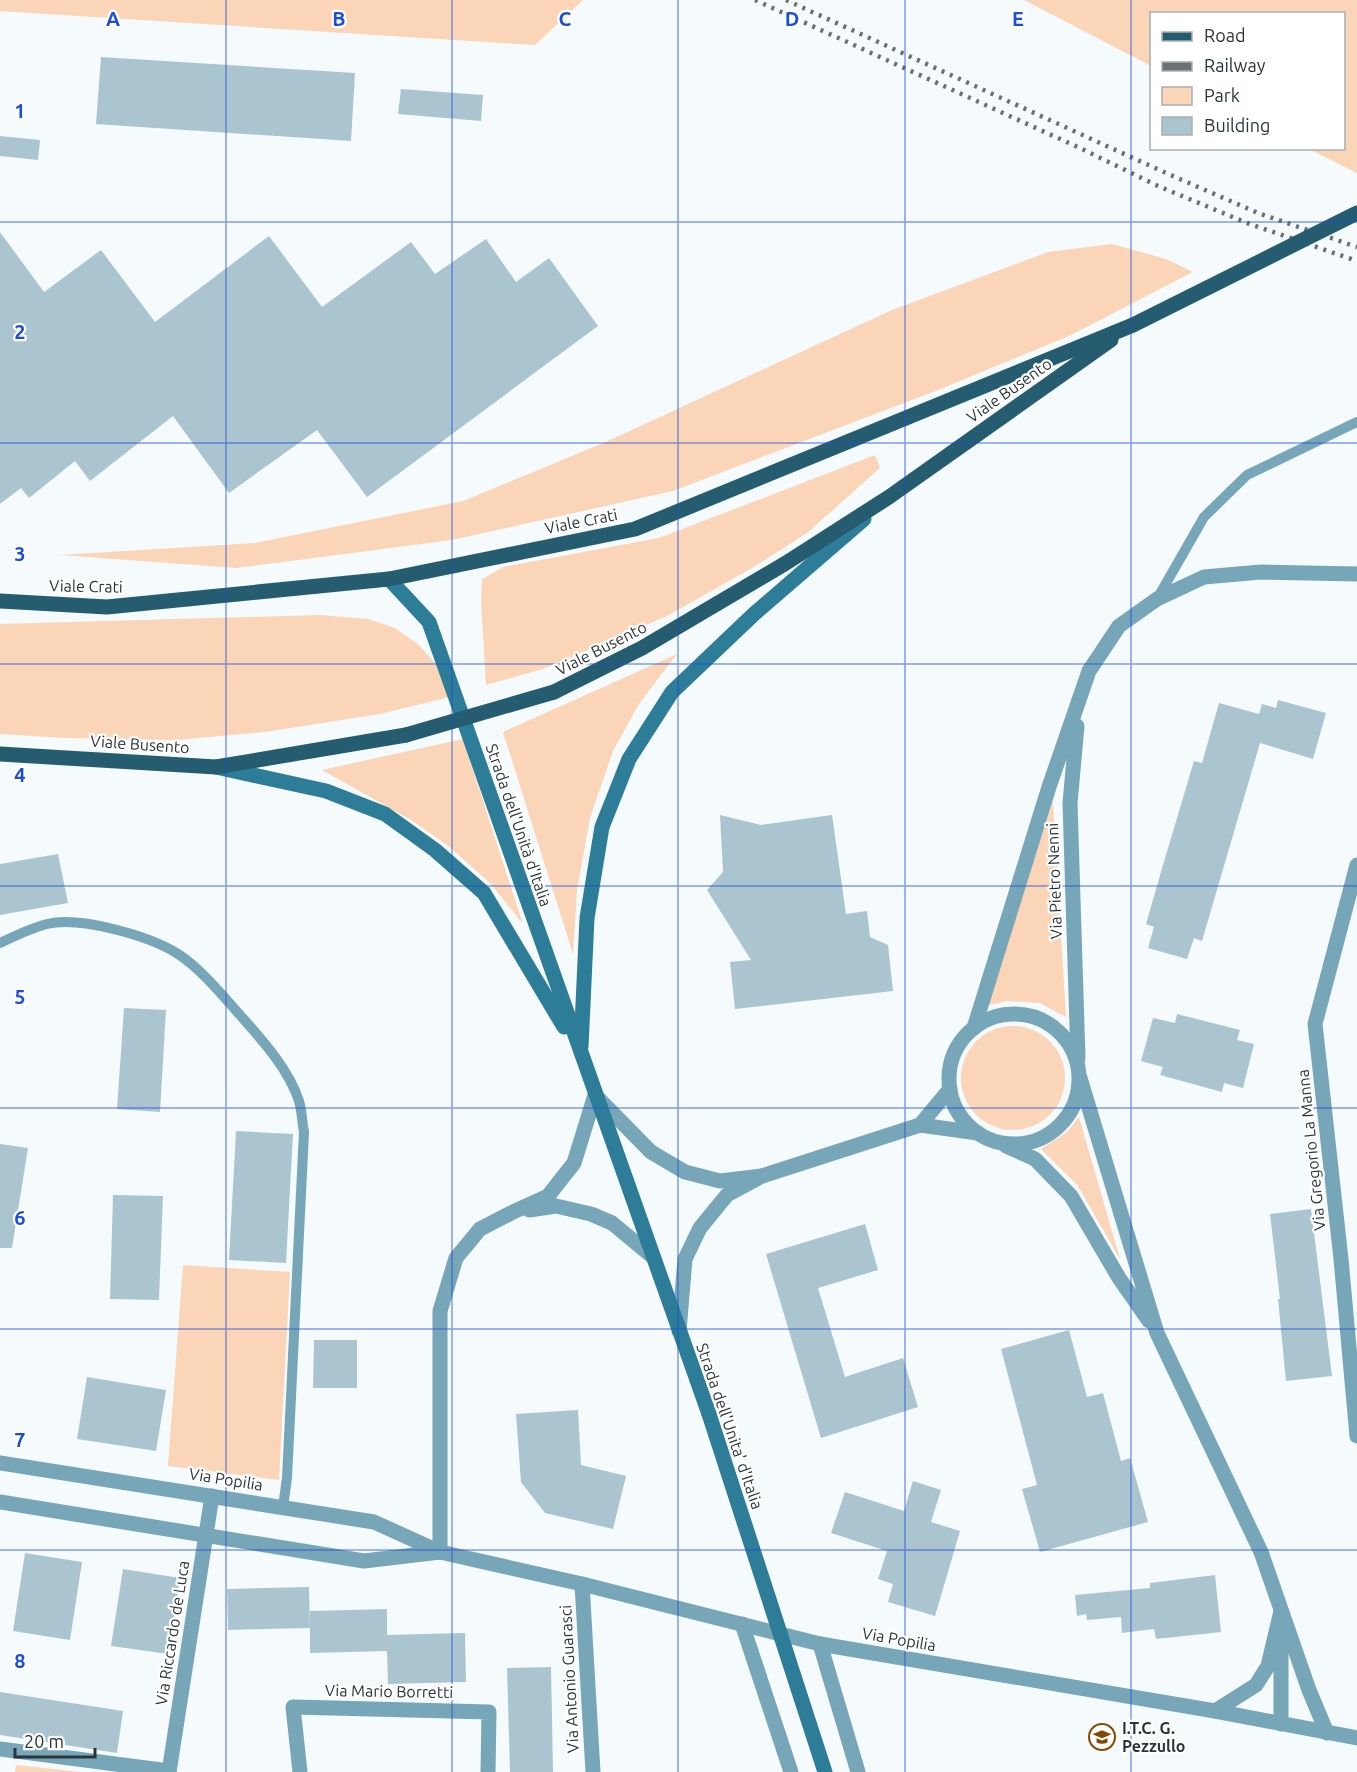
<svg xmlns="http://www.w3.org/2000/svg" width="1357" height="1772" viewBox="0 0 1357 1772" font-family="Ubuntu,sans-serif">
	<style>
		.green { fill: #fad5b8 }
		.building { fill: #abc5d0 }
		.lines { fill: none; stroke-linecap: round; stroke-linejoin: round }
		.service { stroke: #77a6b9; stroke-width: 10 }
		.minor { stroke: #77a6b9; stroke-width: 15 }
		.tertiary { stroke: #77a6b9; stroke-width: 15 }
		.secondary { stroke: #2d7d98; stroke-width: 15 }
		.primary { stroke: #255c6f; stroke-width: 15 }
		.rail { stroke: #697174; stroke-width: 4.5; stroke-dasharray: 3 6; stroke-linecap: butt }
		.secondary-bridge { stroke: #2d7d98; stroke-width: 15 }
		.primary-bridge { stroke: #255c6f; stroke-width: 15 }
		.grid { fill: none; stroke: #1d4ed8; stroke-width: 1.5; stroke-opacity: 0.55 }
		.labels { text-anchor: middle; stroke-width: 4.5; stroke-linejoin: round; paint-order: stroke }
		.street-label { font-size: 16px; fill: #2b3539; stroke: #fff }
		.poi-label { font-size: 16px; font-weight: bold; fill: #2b3539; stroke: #fff; text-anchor: start }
		.grid-label { font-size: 20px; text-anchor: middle; font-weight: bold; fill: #1d4ed8; stroke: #fff; stroke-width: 4.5; stroke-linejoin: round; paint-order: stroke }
	</style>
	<rect width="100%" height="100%" fill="#f5fafc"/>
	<g class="green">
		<polygon points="0,0 583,0 535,45 0,11"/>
		<polygon points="1024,0 1357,0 1357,173 1309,149 1344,148 1344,14 1152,14 1151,66"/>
		<polygon points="1112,244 1166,259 1193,272 1069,336 938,390 673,491 452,540 236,568 60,555 255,543 463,501 608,441 892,310 1048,252"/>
		<polygon points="875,455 880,468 807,533 752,568 667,616 543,669 486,685 481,601 482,579 503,567 659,538"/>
		<polygon points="321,615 368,619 395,628 418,644 436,664 450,697 380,714 265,732 176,740 66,738 0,734 0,624"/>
		<polygon points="677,654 639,704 613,751 590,818 577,890 573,954 503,732"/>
		<polygon points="463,739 523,924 490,883 447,845 411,820 322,770"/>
		<polygon points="1053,801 1066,1017 1040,1003 1007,1001 986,1006"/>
		<circle cx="1013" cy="1078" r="52"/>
		<polygon points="1079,1117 1120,1259 1078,1186 1041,1149 1067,1132"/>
		<polygon points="183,1265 290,1272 279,1480 168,1466"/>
		<polygon points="16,1765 80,1772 15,1772"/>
	</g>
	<g class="building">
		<polygon points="101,57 355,73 351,141 96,124"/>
		<polygon points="401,89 483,95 481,121 398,114"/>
		<polygon points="0,136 40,140 38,160 0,156"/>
		<polygon points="0,232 44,292 101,250 155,322 269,236 322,307 411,242 435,274 486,239 516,282 549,258 598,326 367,497 317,430 229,493 173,416 90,481 75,461 29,498 21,488 0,504"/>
		<polygon points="1278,700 1326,713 1313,759 1260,743 1202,941 1194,938 1187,959 1148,948 1154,927 1146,924 1163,865 1194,761 1202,763 1219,703 1259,714 1262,704 1276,708"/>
		<polygon points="720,815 761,825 832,815 846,914 867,911 870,937 888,945 893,991 735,1009 730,962 751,960 707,890 723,872"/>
		<polygon points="58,854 68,903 0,915 0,864"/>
		<polygon points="124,1008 166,1010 160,1112 117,1109"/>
		<polygon points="1177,1014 1240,1030 1237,1040 1254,1044 1243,1088 1224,1083 1222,1092 1160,1075 1163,1067 1141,1061 1153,1018 1175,1023"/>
		<polygon points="236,1131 293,1134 286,1263 229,1260"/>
		<polygon points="0,1144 28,1148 12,1248 0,1248"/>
		<polygon points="113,1195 163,1196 159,1300 110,1299"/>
		<polygon points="1311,1209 1332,1376 1286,1381 1278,1299 1280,1299 1270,1214"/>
		<polygon points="865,1224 878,1270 818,1288 845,1377 903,1358 918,1407 821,1438 766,1254"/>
		<polygon points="1069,1330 1087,1397 1103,1393 1121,1461 1130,1458 1148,1522 1040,1552 1022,1489 1037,1485 1001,1349"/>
		<polygon points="314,1340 357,1340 357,1388 313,1388"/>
		<polygon points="87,1377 166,1390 156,1451 77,1439"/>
		<polygon points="578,1410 581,1465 626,1476 613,1529 545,1513 521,1482 516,1414"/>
		<polygon points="913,1481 941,1490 931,1522 960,1531 935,1616 888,1602 893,1584 878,1579 887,1551 831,1533 845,1492 904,1511"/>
		<polygon points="25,1553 82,1562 70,1640 13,1631"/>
		<polygon points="123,1569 180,1578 168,1654 111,1646"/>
		<polygon points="1215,1575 1221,1632 1156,1639 1154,1629 1122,1633 1121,1617 1087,1620 1086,1614 1077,1616 1075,1595 1150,1588 1150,1583"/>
		<polygon points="309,1587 310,1628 228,1630 227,1589"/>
		<polygon points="387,1609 387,1635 465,1633 466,1682 388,1684 387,1651 310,1653 310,1611"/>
		<polygon points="551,1667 553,1772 510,1772 507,1668"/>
		<polygon points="0,1692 123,1711 117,1753 0,1735"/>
	</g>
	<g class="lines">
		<g class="service">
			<polyline points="1157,599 1204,517 1247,475 1357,422"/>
			<path d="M0,943C15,936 31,928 47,924C80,916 150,936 178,954C199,967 223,996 240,1015C262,1040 288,1068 299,1101C302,1111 302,1122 304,1132L287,1478L283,1507"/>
		</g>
		<g class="minor">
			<polyline points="1077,726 1070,803 1078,1058"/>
			<polyline points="1357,865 1315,1024 1341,1259 1357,1436"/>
			<circle cx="1014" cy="1079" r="65"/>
			<polyline points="974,1028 1049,787 1089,671 1119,626 1157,599 1204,577 1261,572 1357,574"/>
			<polyline points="1080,1078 1157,1333 1261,1552 1309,1690 1327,1733"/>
			<polyline points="920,1125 950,1089"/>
			<polyline points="1006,1146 1035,1159 1071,1196 1119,1278 1149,1321"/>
			<polyline points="529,1210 556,1206 591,1214 612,1223 653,1257"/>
			<polyline points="679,1331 685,1259 700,1228 727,1195 762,1176 920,1125 978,1133"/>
			<polyline points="0,1463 374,1522 440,1552 582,1584 820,1644 1215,1711 1357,1738"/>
			<polyline points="0,1502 364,1561 440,1552"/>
			<polyline points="440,1552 440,1311 456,1258 480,1229 511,1213 548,1196 574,1163 595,1095 651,1152 685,1172 720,1181 762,1176"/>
			<polyline points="582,1584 593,1772"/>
			<polyline points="1215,1711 1256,1685 1268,1666 1281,1611"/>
			<polyline points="1281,1724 1281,1638"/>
			<polyline points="0,1749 169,1771"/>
			<polyline points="169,1772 212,1496"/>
			<polyline points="300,1772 293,1707 489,1712 488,1772"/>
		</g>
		<g class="tertiary">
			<polyline points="742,1624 791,1772"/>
			<polyline points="820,1644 858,1772"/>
		</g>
		<g class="secondary">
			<polyline points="389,579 429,622 709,1414"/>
			<polyline points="216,767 326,791 385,814 435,850 484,893 564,1027"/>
			<polyline points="581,1047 587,918 602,827 629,759 672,692 754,614 864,519"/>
		</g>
		<g class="primary">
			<polyline points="0,601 107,607 389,579 635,529 1133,325"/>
			<polyline points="554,692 642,648 786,563 889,497 1111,340"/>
			<polyline points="0,754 216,767 406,735"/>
		</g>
		<g class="rail">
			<polyline points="755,0 1082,149 1158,186 1247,223 1357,261"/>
			<polyline points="786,0 1166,173 1258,213 1357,247"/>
		</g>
		<polyline class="secondary-bridge" points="709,1414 825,1772"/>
		<g class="primary-bridge">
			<polyline points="1133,325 1357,213"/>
			<polyline points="406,735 554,692"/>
		</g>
	</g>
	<path class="grid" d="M226,0V1772M452,0V1772M678,0V1772M905,0V1772M1131,0V1772M0,222H1357M0,443H1357M0,664H1357M0,886H1357M0,1108H1357M0,1329H1357M0,1550H1357"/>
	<defs>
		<symbol id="school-ring" viewBox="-11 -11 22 22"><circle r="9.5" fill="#fff" stroke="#834900" stroke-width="1.5"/><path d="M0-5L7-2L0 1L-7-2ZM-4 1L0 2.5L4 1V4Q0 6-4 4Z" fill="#834900"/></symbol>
	</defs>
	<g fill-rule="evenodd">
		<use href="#school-ring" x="1087" y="1722" width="30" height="30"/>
	</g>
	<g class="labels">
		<g class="street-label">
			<text transform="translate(1009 390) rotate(-35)" y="6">Viale Busento</text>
			<text transform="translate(581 521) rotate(-11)" y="6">Viale Crati</text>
			<text transform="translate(86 586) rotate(1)" y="6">Viale Crati</text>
			<text transform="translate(601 648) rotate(-27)" y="6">Viale Busento</text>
			<text transform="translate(140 744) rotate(4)" y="6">Viale Busento</text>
			<text transform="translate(519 825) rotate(71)" y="6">Strada dell'Unità d'Italia</text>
			<text transform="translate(1054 881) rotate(-92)" y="6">Via Pietro Nenni</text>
			<text transform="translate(1311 1150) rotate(-96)" y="6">Via Gregorio La Manna</text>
			<text transform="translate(730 1426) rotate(71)" y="6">Strada dell'Unita' d'Italia</text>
			<text transform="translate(226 1479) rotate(9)" y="6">Via Popilia</text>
			<text transform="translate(172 1633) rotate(-81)" y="6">Via Riccardo de Luca</text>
			<text transform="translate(899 1639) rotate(10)" y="6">Via Popilia</text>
			<text transform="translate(569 1679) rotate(-93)" y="6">Via Antonio Guarasci</text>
			<text transform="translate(389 1691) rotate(1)" y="6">Via Mario Borretti</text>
		</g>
		<g class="poi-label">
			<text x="1122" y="1734">I.T.C. G.<tspan x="1122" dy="18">Pezzullo</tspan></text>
		</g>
	</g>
	<g class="grid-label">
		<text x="113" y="26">A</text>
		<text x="339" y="26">B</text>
		<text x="565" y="26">C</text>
		<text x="792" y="26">D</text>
		<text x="1018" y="26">E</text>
		<text x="20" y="118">1</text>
		<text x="20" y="339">2</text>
		<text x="20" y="561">3</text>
		<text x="20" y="782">4</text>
		<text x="20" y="1004">5</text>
		<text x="20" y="1225">6</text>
		<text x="20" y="1447">7</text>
		<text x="20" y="1668">8</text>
	</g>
	<rect x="1150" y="12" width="195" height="138" fill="#ffffff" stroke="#aaaeb0" stroke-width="1.5"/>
	<rect x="1162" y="32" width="30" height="9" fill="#255c6f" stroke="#aaaeb0" stroke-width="1.5"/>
	<text x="1204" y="42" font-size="18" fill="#2b3539">Road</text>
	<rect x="1162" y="62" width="30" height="9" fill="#697174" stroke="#aaaeb0" stroke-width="1.5"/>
	<text x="1204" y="72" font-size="18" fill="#2b3539">Railway</text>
	<rect x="1162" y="87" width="30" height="18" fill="#fad5b8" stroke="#aaaeb0" stroke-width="1.5"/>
	<text x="1204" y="102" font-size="18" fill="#2b3539">Park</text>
	<rect x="1162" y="117" width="30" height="18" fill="#abc5d0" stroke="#aaaeb0" stroke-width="1.5"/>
	<text x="1204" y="132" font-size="18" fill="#2b3539">Building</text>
	<path d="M15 1748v9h80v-9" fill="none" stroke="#2b3539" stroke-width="3"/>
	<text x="24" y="1748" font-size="18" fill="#2b3539" stroke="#ffffff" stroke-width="4.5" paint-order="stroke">20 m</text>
</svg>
